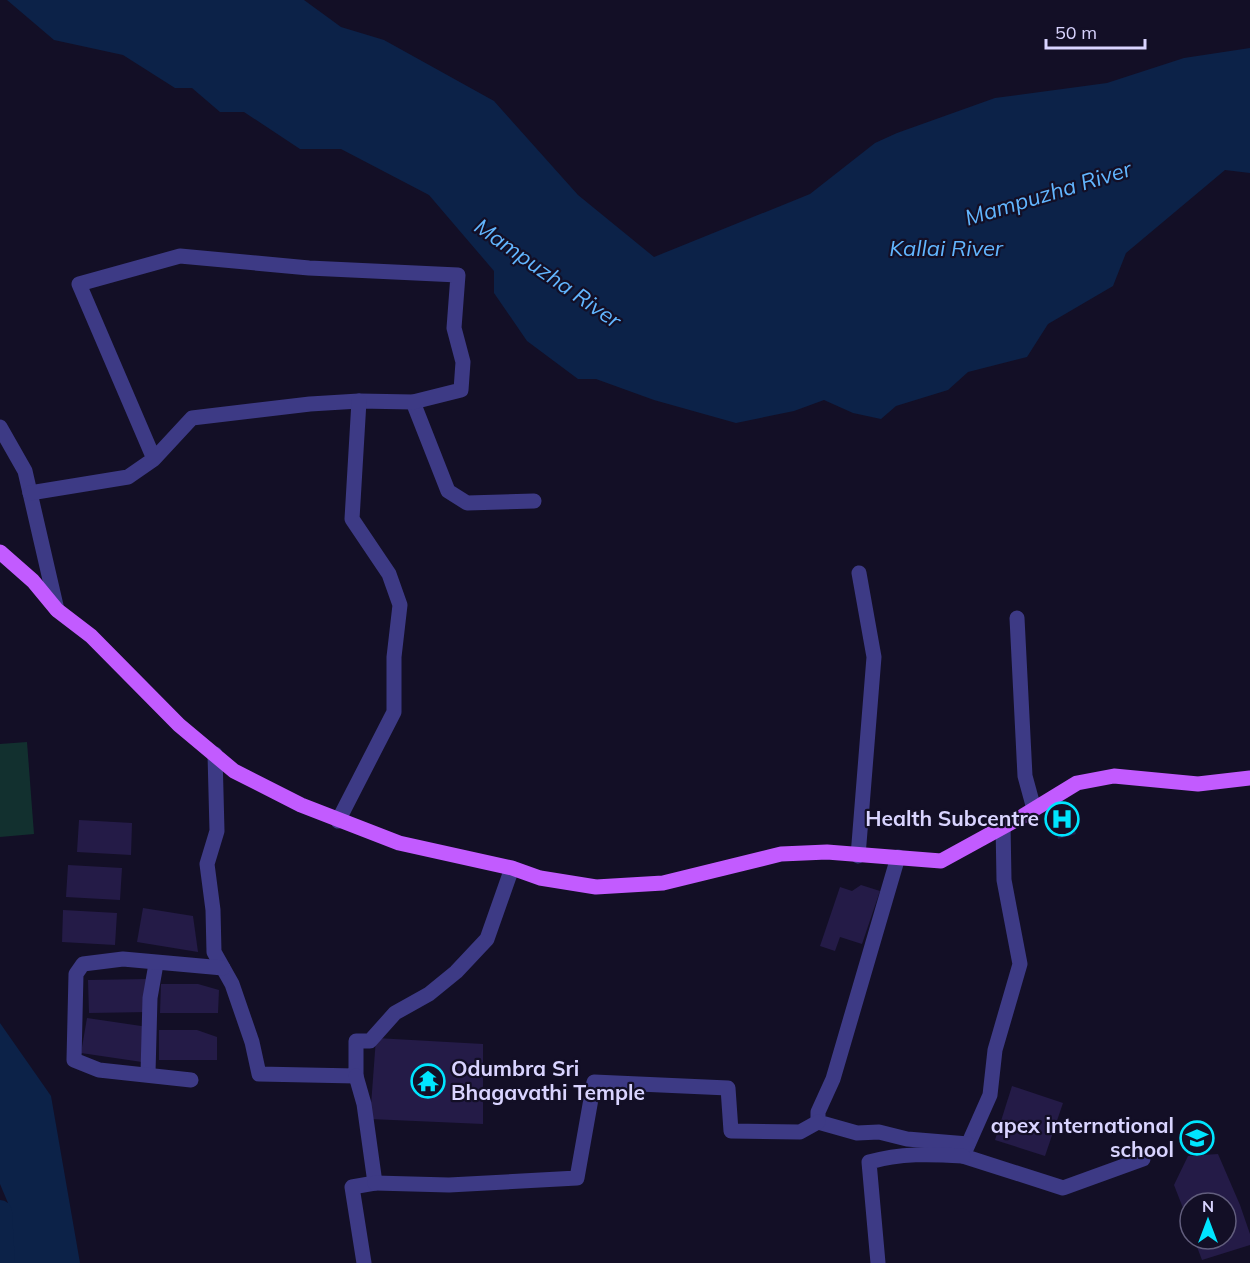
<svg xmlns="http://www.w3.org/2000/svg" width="1250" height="1263" viewBox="0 0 1250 1263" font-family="Mulish,sans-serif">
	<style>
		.green { fill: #12302f }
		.water { fill: #0c2248 }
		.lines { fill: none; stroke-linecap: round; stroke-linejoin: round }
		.river { stroke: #0c2248; stroke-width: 24 }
		.building { fill: #241b47 }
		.minor { stroke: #3d3a85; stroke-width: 15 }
		.major { stroke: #c25bff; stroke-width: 15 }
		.labels { text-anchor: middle; stroke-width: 4.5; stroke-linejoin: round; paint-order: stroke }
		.poi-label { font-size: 21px; font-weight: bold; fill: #d9d4ff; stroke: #130f26; text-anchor: end }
		.water-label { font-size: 22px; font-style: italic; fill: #62b6ff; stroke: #130f26 }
	</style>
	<rect width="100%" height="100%" fill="#130f26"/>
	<polygon class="green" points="27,742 34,834 0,837 0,744"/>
	<g class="water">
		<polygon points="7,0 304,0 341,27 384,40 494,101 578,195 654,257 810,194 875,143 897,133 995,98 1107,83 1184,58 1250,48 1250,173 1225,170 1126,253 1113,286 1048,324 1027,357 968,372 948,390 896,406 881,419 853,413 824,400 794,411 736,423 654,400 596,379 578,379 527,341 494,293 494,271 429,195 341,149 300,149 244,112 220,112 192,88 175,88 123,55 54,40"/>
		<polygon points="0,1023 51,1096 80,1263 6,1263 8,1203 0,1184"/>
	</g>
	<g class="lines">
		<polyline class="river" points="0,1212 3,1263"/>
	</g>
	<g class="building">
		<polygon points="1069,811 1076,834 1058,839 1052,816"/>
		<polygon points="79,820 132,823 131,855 77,852"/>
		<polygon points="68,865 122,868 120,900 66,897"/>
		<polygon points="861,885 880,891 862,944 840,937 835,951 820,946 840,887 852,891"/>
		<polygon points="143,908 193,916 198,952 137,942"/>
		<polygon points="63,910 117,913 115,945 62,942"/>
		<polygon points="148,979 149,1012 89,1013 88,980"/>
		<polygon points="161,984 198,984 219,990 218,1013 160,1013"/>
		<polygon points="87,1018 148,1027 142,1062 81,1053"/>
		<polygon points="159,1030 197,1030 217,1037 217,1060 159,1060"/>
		<polygon points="376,1038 483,1044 483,1124 370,1119"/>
		<polygon points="1012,1086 1063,1103 1045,1156 995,1140"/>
		<polygon points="1218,1154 1240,1205 1250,1234 1250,1245 1202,1260 1194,1239 1226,1239 1226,1203 1190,1203 1190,1226 1174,1185 1188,1156"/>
	</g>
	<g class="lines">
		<g class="minor">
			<polyline points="413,402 448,491 467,503 534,501"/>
			<polyline points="0,427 25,471 57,610"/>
			<polyline points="30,493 128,477 154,459 192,418 310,404 359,401 413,402 461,390 463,362 454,328 458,275 309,268 180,256 79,284 154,459"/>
			<polyline points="1017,618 1025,776 1034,809"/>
			<polyline points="215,754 217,831 207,864 213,910 214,952 232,984 252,1042 259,1074 356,1076 356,1041 370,1041 395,1013 429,994 456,972 487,939 512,868"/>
			<polyline points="338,821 394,712 394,657 400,605 389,574 352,519 359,401"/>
			<polyline points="1003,824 1004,880 1020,964 995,1050 990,1095 963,1156 1063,1188 1143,1159"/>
			<polyline points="858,856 874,657 859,573"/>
			<polyline points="898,857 833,1079 818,1112 818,1122 857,1133 879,1132 907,1139 968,1144"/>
			<polyline points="148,1073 150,998 156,964"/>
			<polyline points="356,1076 364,1104 375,1183 352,1187 364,1263"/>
			<polyline points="191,1080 99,1070 74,1060 76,974 83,964 123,959 223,968"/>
			<polyline points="375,1183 449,1185 577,1178 594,1082 728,1088 731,1131 800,1132 818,1122"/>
			<path d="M878,1263L869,1162C901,1153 930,1154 963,1156"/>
		</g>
		<polyline class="major" points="0,552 33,581 57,610 91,636 179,725 234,771 301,805 399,843 512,868 540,878 596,887 663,883 781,854 827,852 941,861 1023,816 1077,783 1114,776 1198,784 1250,778"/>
	</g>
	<defs>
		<symbol id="hospital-ring" viewBox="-11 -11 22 22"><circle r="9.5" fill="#130f26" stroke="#00e5ff" stroke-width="1.5"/><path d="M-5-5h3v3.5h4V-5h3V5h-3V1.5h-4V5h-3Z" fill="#00e5ff"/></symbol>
		<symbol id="temple-ring" viewBox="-11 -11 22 22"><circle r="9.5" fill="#130f26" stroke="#00e5ff" stroke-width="1.5"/><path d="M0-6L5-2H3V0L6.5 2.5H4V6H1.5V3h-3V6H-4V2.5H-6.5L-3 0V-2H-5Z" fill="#00e5ff"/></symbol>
		<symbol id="school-ring" viewBox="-11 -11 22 22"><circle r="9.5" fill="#130f26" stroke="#00e5ff" stroke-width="1.5"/><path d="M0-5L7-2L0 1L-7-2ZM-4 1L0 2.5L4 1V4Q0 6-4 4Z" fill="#00e5ff"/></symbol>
	</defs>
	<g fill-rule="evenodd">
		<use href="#hospital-ring" x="1043" y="800" width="38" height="38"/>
		<use href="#temple-ring" x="409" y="1062" width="38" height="38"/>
		<use href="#school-ring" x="1178" y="1119" width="38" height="38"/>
	</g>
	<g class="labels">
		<g class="poi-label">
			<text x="1039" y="826">Health Subcentre</text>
			<text x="451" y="1076" text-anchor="start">Odumbra Sri<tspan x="451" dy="24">Bhagavathi Temple</tspan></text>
			<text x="1174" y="1133">apex international<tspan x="1174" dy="24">school</tspan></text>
		</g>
		<g class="water-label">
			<text transform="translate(1048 193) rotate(-17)" y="8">Mampuzha River</text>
			<text x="946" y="256">Kallai River</text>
			<text transform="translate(548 273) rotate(35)" y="8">Mampuzha River</text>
		</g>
	</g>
	<g transform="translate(1208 1221)"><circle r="28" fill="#130f26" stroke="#625e7d" stroke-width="1.5"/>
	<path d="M0-4.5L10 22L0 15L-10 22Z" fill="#00e5ff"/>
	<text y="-9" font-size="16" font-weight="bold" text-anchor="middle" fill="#d9d4ff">N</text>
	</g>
	<path d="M1046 39v9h99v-9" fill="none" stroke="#d9d4ff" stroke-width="3"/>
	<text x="1055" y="39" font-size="18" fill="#d9d4ff" stroke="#130f26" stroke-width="4.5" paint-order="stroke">50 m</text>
</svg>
